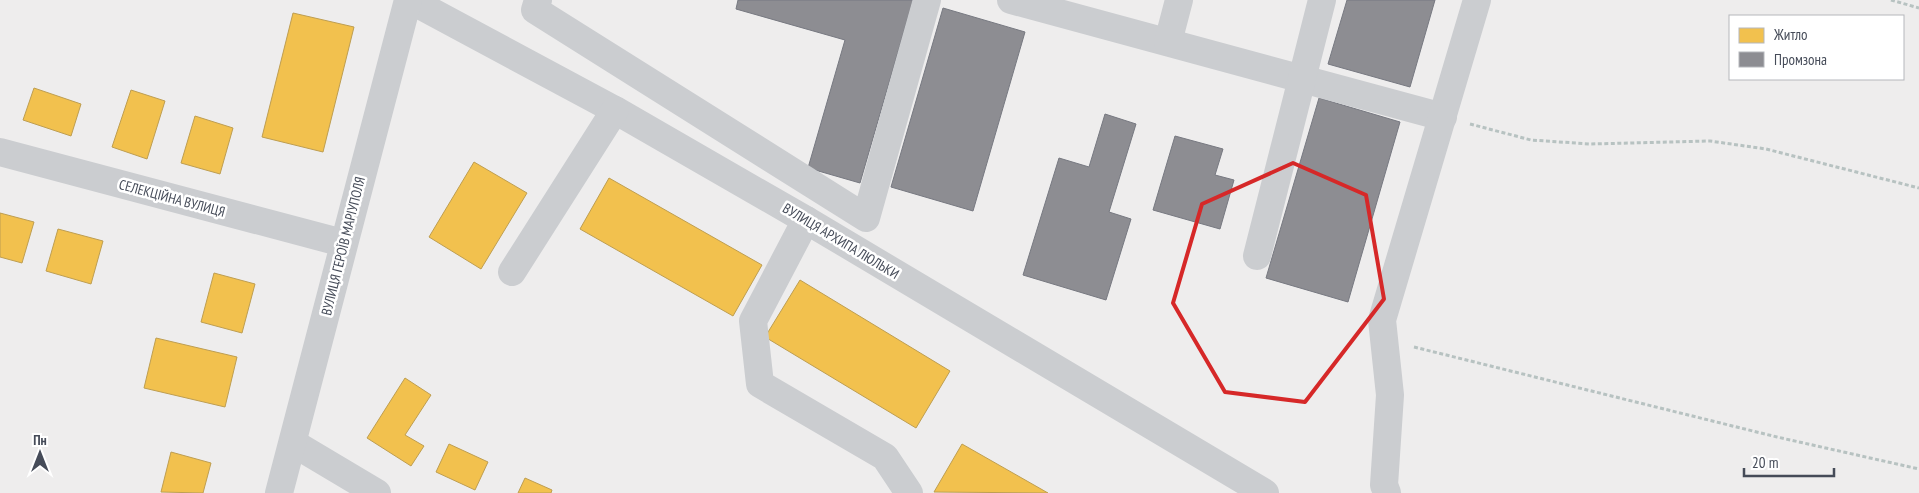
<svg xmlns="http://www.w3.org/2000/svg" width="1919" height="493" viewBox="0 0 1919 493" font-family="'PT Sans Narrow',sans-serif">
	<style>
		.homes { fill: #f2c14e; stroke: #be9e51 }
		.industry { fill: #8d8d92; stroke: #777981 }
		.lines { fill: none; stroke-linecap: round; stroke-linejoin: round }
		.path { stroke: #b7c2c1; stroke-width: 3; stroke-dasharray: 4 2.5; stroke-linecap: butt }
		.minor { stroke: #cbcdd0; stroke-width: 28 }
		.marked { fill: none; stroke: #d62828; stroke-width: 4; stroke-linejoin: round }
		.labels { text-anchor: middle; stroke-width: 5; stroke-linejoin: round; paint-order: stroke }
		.street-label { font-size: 14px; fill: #454b58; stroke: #fff }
	</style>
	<rect width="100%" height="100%" fill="#eeeded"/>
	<g class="homes">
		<polygon points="293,13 354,27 323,152 262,137"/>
		<polygon points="34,88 81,104 71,136 23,120"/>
		<polygon points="131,90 165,101 147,159 112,147"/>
		<polygon points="195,116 233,128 220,174 181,163"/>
		<polygon points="474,162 527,193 481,269 429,237"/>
		<polygon points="609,178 762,265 733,316 580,229"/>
		<polygon points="0,213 34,222 22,263 0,257"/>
		<polygon points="58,229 103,241 91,284 46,271"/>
		<polygon points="214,273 255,284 242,333 201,322"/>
		<polygon points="800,280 950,371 916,428 765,337"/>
		<polygon points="156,338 237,357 225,407 144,388"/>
		<polygon points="405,378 431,395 405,435 424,446 411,466 367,438"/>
		<polygon points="449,444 488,462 475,490 436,472"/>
		<polygon points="962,444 1048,493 934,492"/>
		<polygon points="171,452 211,463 203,493 161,492"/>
		<polygon points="525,478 552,490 551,493 518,493"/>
	</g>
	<g class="industry">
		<polygon points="738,0 913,0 860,183 808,168 845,40 736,9"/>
		<polygon points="1347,0 1435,0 1410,87 1328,64"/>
		<polygon points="943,8 1025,32 973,211 891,187"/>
		<polygon points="1319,98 1400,122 1348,302 1266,278"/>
		<polygon points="1105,114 1136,124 1109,212 1131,219 1106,300 1023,275 1059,158 1089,167"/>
		<polygon points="1175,136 1223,149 1215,175 1234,180 1220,229 1153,210"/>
	</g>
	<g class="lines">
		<g class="path">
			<polyline points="1891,0 1919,8"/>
			<polyline points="1470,124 1531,140 1590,144 1710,141 1766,149 1919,188"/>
			<polyline points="1414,347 1777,437 1919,469"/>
		</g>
		<g class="minor">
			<polyline points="410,0 615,110 806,220 1265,493"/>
			<polyline points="538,0 535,10 866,218 927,0"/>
			<polyline points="1011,0 1443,117"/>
			<polyline points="1168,42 1179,0"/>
			<polyline points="0,152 343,243"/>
			<polyline points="806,220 753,321 760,384 885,457 909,493"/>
			<polyline points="1257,256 1322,0"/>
			<polyline points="512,272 615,110"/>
			<polyline points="293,443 377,493"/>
			<polyline points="279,493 408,0"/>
			<polyline points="1387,493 1384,485 1390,395 1382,320 1477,0"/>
		</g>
	</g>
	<path class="marked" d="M1293,163L1366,195L1384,299L1305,402L1225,392L1173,303L1202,204Z"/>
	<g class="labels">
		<g class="street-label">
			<text transform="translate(172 198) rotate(15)" y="5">СЕЛЕКЦІЙНА ВУЛИЦЯ</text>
			<text transform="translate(841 241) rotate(31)" y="5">ВУЛИЦЯ АРХИПА ЛЮЛЬКИ</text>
			<text transform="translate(343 246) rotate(-76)" y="5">ВУЛИЦЯ ГЕРОЇВ МАРІУПОЛЯ</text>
		</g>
	</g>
	<rect x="1729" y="15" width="175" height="65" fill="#ffffff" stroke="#b5b7bc"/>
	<rect x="1739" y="28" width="25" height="15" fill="#f2c14e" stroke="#b5b7bc"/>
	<text x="1774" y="40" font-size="15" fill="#454b58">Житло</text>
	<rect x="1739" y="52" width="25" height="15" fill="#8d8d92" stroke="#b5b7bc"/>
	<text x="1774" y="65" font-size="15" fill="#454b58">Промзона</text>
	<g transform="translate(40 453)" stroke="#ffffff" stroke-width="4" paint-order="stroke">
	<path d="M0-4L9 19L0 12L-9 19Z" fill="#454b58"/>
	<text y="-8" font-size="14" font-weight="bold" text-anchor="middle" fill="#454b58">Пн</text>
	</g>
	<path d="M1744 468v8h90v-8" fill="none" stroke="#454b58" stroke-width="2.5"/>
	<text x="1752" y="468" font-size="15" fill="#454b58" stroke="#ffffff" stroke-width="4" paint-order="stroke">20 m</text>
</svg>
